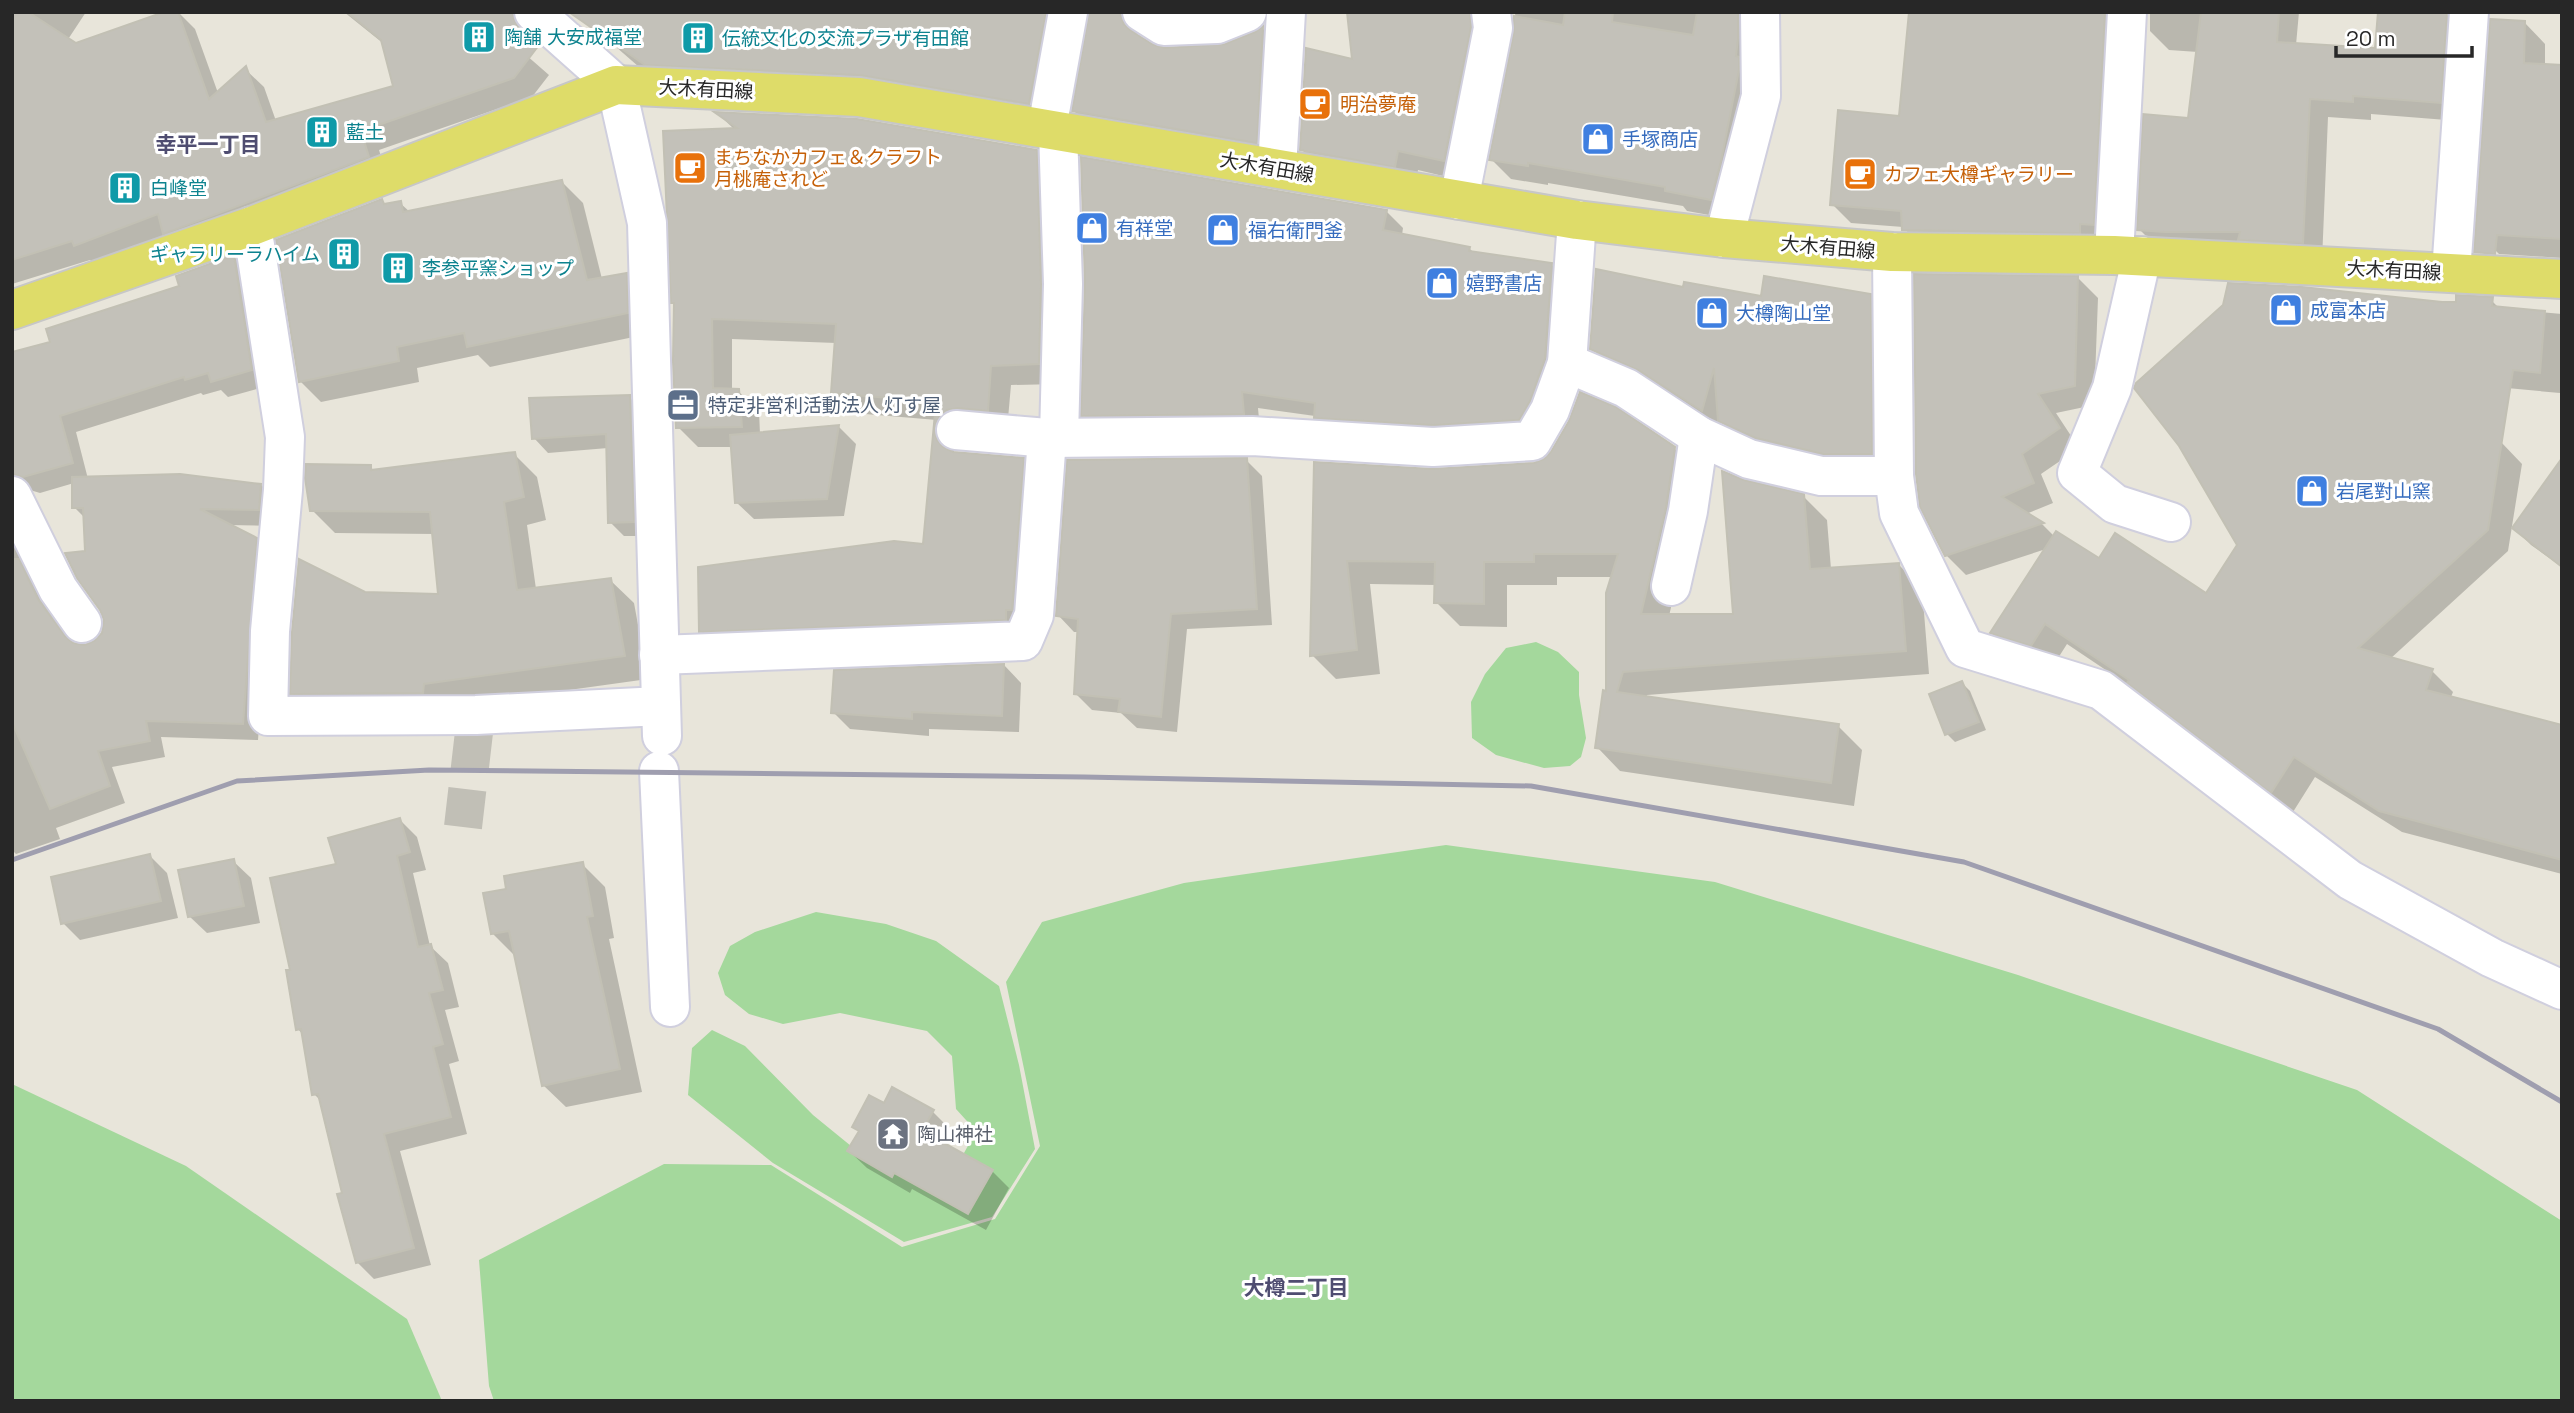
<svg xmlns="http://www.w3.org/2000/svg" width="2574" height="1413" viewBox="0 0 2574 1413" font-family="'Space Grotesk','Noto Sans JP',sans-serif">
	<style>
		.green { fill: #a4d89c }
		.shadow { fill: #0003 }
		.building { fill: #c3c1b9; stroke: #c2c0b4; stroke-width: 2 }
		.lines { fill: none; stroke-linecap: round; stroke-linejoin: round }
		.minor-tunnel { stroke: #c1bfb6; stroke-width: 38; stroke-dasharray: 38 19; stroke-linecap: butt }
		.minor-casing { stroke: #d0cfde; stroke-width: 42 }
		.major-casing { stroke: #c7c7c7; stroke-width: 42 }
		.minor { stroke: #fff; stroke-width: 38 }
		.major { stroke: #dedc69; stroke-width: 38 }
		.rail { stroke: #9f9eaf; stroke-width: 5 }
		.labels { text-anchor: middle; stroke-width: 6; stroke-linejoin: round; paint-order: stroke }
		.culture-label { font-size: 19px; fill: #0d838f; stroke: #fff; text-anchor: start }
		.street-label { font-size: 19px; fill: #272727; stroke: #fff }
		.food-label { font-size: 19px; fill: #c56008; stroke: #fff; text-anchor: start }
		.shop-label { font-size: 19px; fill: #366cbe; stroke: #fff; text-anchor: start }
		.service-label { font-size: 19px; fill: #4e5e75; stroke: #fff; text-anchor: start }
		.worship-label { font-size: 19px; fill: #5b616d; stroke: #fff; text-anchor: start }
		.neighbourhood-label { font-size: 21px; font-weight: bold; fill: #4f4d71; stroke: #fff }
	</style>
	<rect width="100%" height="100%" fill="#e8e5da"/>
	<g class="green">
		<polygon points="1536,642 1558,652 1579,672 1579,695 1586,738 1581,757 1570,766 1544,768 1496,755 1472,738 1471,702 1485,674 1506,648"/>
		<polygon points="1446,845 1715,882 2018,975 2357,1090 2562,1221 2562,1401 494,1401 489,1386 479,1260 664,1164 771,1165 902,1247 995,1219 1040,1146 1006,982 1042,922 1184,883"/>
		<polygon points="816,912 886,924 936,941 999,986 1019,1065 1035,1149 992,1217 904,1242 773,1163 688,1095 692,1048 712,1030 745,1046 813,1115 878,1168 946,1186 976,1131 956,1109 952,1056 927,1031 840,1013 783,1024 749,1014 725,995 718,973 730,946 755,932"/>
		<polygon points="12,1084 186,1166 407,1319 442,1401 12,1401"/>
	</g>
	<g class="shadow">
		<polygon points="12,12 86,12 61,50 169,12 178,12 195,29 218,93 245,69 264,87 276,121 395,87 384,44 344,12 477,12 549,75 532,97 379,150 387,176 94,263 90,260 12,284 16,292 12,293"/>
		<polygon points="576,12 1082,12 1087,21 1079,27 1057,132 639,67"/>
		<polygon points="1348,12 1503,12 1464,181 1418,170 1415,186 1322,170 1302,150 1354,61"/>
		<polygon points="1515,12 1754,12 1731,219 1687,211 1683,206 1548,183 1548,185 1511,179 1491,159 1516,32"/>
		<polygon points="1910,12 2135,12 2112,243 1922,248 1903,227 1851,223 1832,204 1901,118"/>
		<polygon points="2150,12 2299,12 2296,45 2376,50 2446,14 2465,33 2459,121 2371,114 2371,120 2328,117 2322,261 2158,248 2139,229 2189,120 2198,52 2169,50 2150,31"/>
		<polygon points="1119,13 1136,29 1138,37 1152,46 1164,50 1225,46 1263,29 1279,44 1272,158 1090,127 1074,111"/>
		<polygon points="2524,22 2545,44 2545,66 2562,67 2562,258 2499,254 2477,232"/>
		<polygon points="718,114 1036,151 1056,172 1058,384 1011,385 1007,430 958,437 954,450 954,453 1023,460 1043,480 1032,629 721,651 700,631 925,546 937,420 853,413 833,392 836,343 732,339 732,390 738,391 759,411 760,434 839,427 856,444 844,516 754,519 736,502 733,447 698,447 678,427 676,306 673,303 734,129"/>
		<polygon points="562,182 583,203 602,279 626,275 647,296 648,334 490,367 478,355 417,368 419,382 321,402 300,381 382,201 386,206 400,203 411,213"/>
		<polygon points="1386,211 1403,228 1402,235 1469,248 1474,253 1551,264 1568,281 1536,436 1333,434 1315,416 1258,408 1260,430 1100,432 1083,415"/>
		<polygon points="234,257 250,273 268,386 228,397 221,390 203,395 201,393 76,432 88,479 261,485 277,501 275,526 228,525 256,539 272,555 258,740 161,737 165,757 112,767 125,803 56,828 60,839 16,854 12,850 12,532 56,620 74,645 83,647 96,642 103,634 106,622 86,553 85,518 74,507 74,483 40,493 30,490 12,498 12,354 52,344 181,287"/>
		<polygon points="2078,278 2098,298 2094,405 2056,413 2079,448 2041,474 2053,503 2026,514 2043,525 2054,536 2100,560 2206,596 2441,304 2492,301 2499,308 2562,314 2560,393 2464,384 2501,442 2522,464 2508,551 2390,659 2432,671 2453,692 2451,697 2562,727 2562,874 2402,832 2315,777 2293,812 2151,704 2140,693 2067,644 2053,666 2013,654 1992,633 2046,549 1966,575 1946,555"/>
		<polygon points="1870,295 1887,313 1888,471 1842,471 1738,438 1721,421 1719,427 1609,366 1592,348 1763,298"/>
		<polygon points="629,397 644,411 647,536 624,536 610,522 608,448 548,453 534,438"/>
		<polygon points="1674,448 1698,472 1689,531 1669,616 1735,616 1743,482 1803,496 1827,520 1831,569 1898,564 1922,588 1929,674 1647,695 1646,698 1838,726 1862,750 1854,806 1620,771 1597,747 1608,693 1613,577 1557,577 1557,585 1507,585 1507,627 1460,626 1436,602 1436,585 1370,584 1380,674 1336,679 1312,655 1315,464 1432,471 1534,464"/>
		<polygon points="514,454 537,477 546,520 527,525 536,589 610,580 634,603 648,679 446,707 315,716 292,693 365,593 440,596 434,534 335,533 312,510 370,466 375,472"/>
		<polygon points="1246,460 1262,476 1272,625 1187,629 1177,732 1137,728 1121,713 1092,710 1075,693 1079,632 1074,632 1058,615"/>
		<polygon points="2562,485 2562,567 2531,545 2514,528"/>
		<polygon points="1004,665 1021,683 1019,732 929,729 929,736 850,729 833,712"/>
		<polygon points="1962,683 1970,691 1986,730 1955,742 1947,734"/>
		<polygon points="400,820 417,837 426,870 413,873 430,946 448,963 459,1007 445,1010 459,1061 449,1064 467,1134 400,1151 431,1265 374,1279 357,1262 322,1102 314,1094 304,1036 298,1029 292,971 338,865"/>
		<polygon points="150,856 167,873 178,918 80,940 63,923"/>
		<polygon points="233,861 251,878 260,923 207,933 189,916"/>
		<polygon points="582,864 605,887 614,938 609,939 642,1092 566,1107 543,1085 516,957 492,933"/>
		<polygon points="885,1105 933,1112 950,1129 941,1143 992,1171 1009,1188 986,1230 912,1189 910,1193 867,1168 849,1151 860,1133 854,1127"/>
	</g>
	<g class="building">
		<polygon points="12,12 28,12 76,43 164,12 178,12 209,99 246,66 266,122 393,86 381,40 347,12 513,12 514,19 519,28 539,45 514,78 361,131 369,157 163,234 158,214 74,246 72,241 12,260"/>
		<polygon points="569,12 1046,12 1029,104 860,75 645,65"/>
		<polygon points="1089,12 1120,12 1123,23 1130,30 1152,44 1165,48 1225,44 1255,32 1263,26 1257,143 1072,111"/>
		<polygon points="1347,12 1470,12 1471,27 1444,161 1398,151 1395,167 1300,150 1306,48 1352,59"/>
		<polygon points="1565,12 1613,12 1612,22 1693,35 1697,12 1738,12 1738,39 1736,56 1739,57 1739,70 1721,161 1711,200 1665,191 1665,187 1528,163 1528,166 1489,160 1514,32 1514,16 1563,25"/>
		<polygon points="1909,12 2105,12 2094,225 2080,224 2080,233 1902,230 1901,211 1830,205 1838,110 1899,116"/>
		<polygon points="2201,12 2279,12 2277,42 2375,48 2378,12 2447,12 2441,103 2353,96 2353,102 2310,99 2303,243 2238,240 2240,232 2165,232 2137,230 2143,114 2188,118"/>
		<polygon points="2490,19 2525,21 2524,63 2562,65 2562,239 2497,235 2495,254 2474,252"/>
		<polygon points="714,112 857,119 1037,150 1041,284 1039,364 991,366 988,411 958,408 947,410 939,417 934,429 937,440 943,447 953,452 1024,458 1012,610 1006,610 1006,620 699,632 698,567 894,541 923,544 936,402 831,393 836,324 712,319 713,388 739,389 742,427 676,428 673,362 674,303 671,303 663,131 737,128"/>
		<polygon points="1081,157 1387,210 1383,230 1470,247 1469,251 1552,263 1545,358 1530,401 1519,420 1433,425 1314,418 1315,403 1242,392 1244,414 1081,416 1085,283"/>
		<polygon points="562,180 587,280 627,273 628,313 467,347 464,333 397,347 399,361 299,382 276,240 382,199 384,204 401,201 403,212"/>
		<polygon points="234,255 252,370 211,382 208,373 185,380 184,377 60,416 73,463 23,477 12,474 12,352 50,342 46,329 179,286 176,276"/>
		<polygon points="1596,269 1683,287 1684,282 1761,296 1764,276 1871,294 1872,454 1824,454 1756,438 1718,421 1714,368 1702,411 1638,370 1590,349"/>
		<polygon points="1914,274 2078,276 2075,386 2038,394 2060,428 2022,454 2034,483 2002,497 2044,523 1945,556 1920,507 1916,474"/>
		<polygon points="2228,283 2302,287 2442,302 2456,302 2456,295 2493,297 2492,306 2545,311 2540,373 2513,370 2488,530 2358,648 2433,669 2426,690 2562,725 2562,860 2379,811 2294,757 2271,793 2127,683 2129,680 2045,624 2031,646 1990,633 2056,531 2099,558 2115,533 2206,593 2237,545 2179,446 2134,388 2136,383 2223,305"/>
		<polygon points="1580,392 1616,407 1675,447 1666,507 1641,614 1733,614 1722,471 1744,480 1804,494 1810,569 1899,563 1906,651 1623,672 1617,692 1839,724 1831,783 1595,748 1603,690 1606,691 1606,593 1618,554 1534,554 1534,562 1484,562 1484,604 1434,603 1435,562 1347,561 1357,650 1310,656 1314,462 1432,469 1534,463 1544,459 1551,452 1569,421"/>
		<polygon points="630,395 634,522 608,523 606,434 532,439 529,398"/>
		<polygon points="839,425 827,499 735,503 730,435"/>
		<polygon points="515,452 524,497 504,502 517,590 611,578 625,656 424,684 423,693 290,694 292,632 299,559 365,592 438,594 430,512 310,511 305,478 306,464 371,465 371,470"/>
		<polygon points="1247,458 1257,609 1171,614 1161,717 1118,712 1120,699 1074,694 1078,619 1056,616 1067,460"/>
		<polygon points="2562,458 2562,567 2512,528"/>
		<polygon points="180,474 261,484 259,510 200,509 257,538 243,724 146,721 150,741 98,751 110,786 50,809 12,722 12,559 19,559 38,599 65,636 73,643 85,645 94,641 102,633 104,620 100,610 77,578 65,553 85,551 83,508 72,508 72,477"/>
		<polygon points="1004,664 1002,716 912,712 912,719 831,713 834,670"/>
		<polygon points="1962,681 1979,722 1945,735 1929,694"/>
		<polygon points="400,818 410,852 397,856 418,947 431,944 443,990 429,993 443,1044 433,1047 451,1117 384,1134 414,1248 356,1263 337,1194 342,1193 318,1094 312,1095 301,1029 296,1030 286,970 290,970 270,878 336,864 328,838"/>
		<polygon points="150,854 161,901 61,924 51,877"/>
		<polygon points="234,859 244,906 188,917 178,870"/>
		<polygon points="583,862 593,916 587,917 620,1069 542,1086 509,931 491,934 483,893 506,889 504,876"/>
		<polygon points="892,1087 934,1110 922,1131 993,1170 968,1214 894,1173 892,1177 847,1151 859,1131 852,1127 869,1095 884,1103"/>
	</g>
	<g class="lines">
		<polyline class="minor-tunnel" points="463,827 476,715"/>
		<defs>
			<g id="minor">
				<polyline points="534,12 616,85 647,223 662,736"/>
				<polyline points="1142,12 1164,26 1217,24 1247,12"/>
				<polyline points="1047,128 1068,12"/>
				<polyline points="1058,130 1063,284 1059,437"/>
				<polyline points="1277,168 1286,12"/>
				<polyline points="1459,200 1493,28 1491,12"/>
				<polyline points="252,226 285,437 283,490 270,631 268,716 476,715 661,706"/>
				<polyline points="1724,238 1761,96 1760,12"/>
				<polyline points="2114,255 2127,12"/>
				<polyline points="2142,256 2112,388 2077,473 2115,504 2171,522"/>
				<polyline points="2451,273 2469,12"/>
				<polyline points="1567,363 1626,388 1699,436 1749,459 1821,476 1894,476 1892,252"/>
				<polyline points="956,430 1047,438 1252,436 1433,447 1532,441 1550,410 1567,363 1577,220"/>
				<polyline points="1894,476 1899,513 1965,648 2101,690 2350,880 2492,958 2562,990"/>
				<polyline points="12,496 58,589 82,623"/>
				<polyline points="1671,586 1688,511 1699,436"/>
				<polyline points="659,655 1023,641 1034,615 1047,438"/>
				<polyline points="659,771 670,1007"/>
			</g>
			<polyline id="major" points="12,310 252,226 616,85 859,97 1577,220 1724,238 1892,252 2114,255 2562,279"/>
		</defs>
		<use href="#minor" class="minor-casing"/>
		<use href="#major" class="major-casing"/>
		<use href="#minor" class="minor"/>
		<use href="#major" class="major"/>
		<polyline class="rail" points="12,860 237,781 429,770 1084,777 1531,786 1964,862 2438,1029 2562,1102"/>
	</g>
	<defs>
		<symbol id="building-square" viewBox="-11 -11 22 22"><rect x="-9" y="-9" width="18" height="18" rx="4" fill="#0f9aa8" stroke="#fff"/><path d="M-4-6H4V6H1V3H-1V6H-4ZM-2.5-4.3h1.7v1.8h-1.7ZM.8-4.3h1.7v1.8H.8ZM-2.5-1h1.7V.8h-1.7ZM.8-1h1.7V.8H.8Z" fill="#fff"/></symbol>
		<symbol id="cafe-square" viewBox="-11 -11 22 22"><rect x="-9" y="-9" width="18" height="18" rx="4" fill="#e8710a" stroke="#fff"/><path d="M-5.5-4.5H6V0H3Q3 3.5 0 3.5H-2.5Q-5.5 3.5-5.5 0ZM3-3.2v2h1.7v-2ZM-6 4.5H4V6H-6Z" fill="#fff"/></symbol>
		<symbol id="shop-square" viewBox="-11 -11 22 22"><rect x="-9" y="-9" width="18" height="18" rx="4" fill="#3f7fe0" stroke="#fff"/><path d="M-5-2.5h2.3a2.7 3.5 0 0 1 5.4 0H5L5.5 6h-11ZM-1.5-2.5h3a1.5 2.3 0 0 0-3 0Z" fill="#fff"/></symbol>
		<symbol id="office-square" viewBox="-11 -11 22 22"><rect x="-9" y="-9" width="18" height="18" rx="4" fill="#5c6f8a" stroke="#fff"/><path d="M-6-3h4V-5.5h4V-3h4V5H-6ZM-1-4.5V-3h2v-1.5ZM-6 0V1H6V0Z" fill="#fff"/></symbol>
		<symbol id="temple-square" viewBox="-11 -11 22 22"><rect x="-9" y="-9" width="18" height="18" rx="4" fill="#6b7280" stroke="#fff"/><path d="M0-6L5-2H3V0L6.5 2.5H4V6H1.5V3h-3V6H-4V2.5H-6.5L-3 0V-2H-5Z" fill="#fff"/></symbol>
	</defs>
	<g fill-rule="evenodd">
		<use href="#building-square" x="460" y="18" width="38" height="38"/>
		<use href="#building-square" x="679" y="19" width="38" height="38"/>
		<use href="#cafe-square" x="1296" y="85" width="38" height="38"/>
		<use href="#building-square" x="303" y="113" width="38" height="38"/>
		<use href="#shop-square" x="1579" y="120" width="38" height="38"/>
		<use href="#cafe-square" x="671" y="149" width="38" height="38"/>
		<use href="#cafe-square" x="1841" y="155" width="38" height="38"/>
		<use href="#building-square" x="106" y="169" width="38" height="38"/>
		<use href="#shop-square" x="1073" y="209" width="38" height="38"/>
		<use href="#shop-square" x="1204" y="211" width="38" height="38"/>
		<use href="#building-square" x="325" y="235" width="38" height="38"/>
		<use href="#building-square" x="379" y="249" width="38" height="38"/>
		<use href="#shop-square" x="1423" y="264" width="38" height="38"/>
		<use href="#shop-square" x="2267" y="291" width="38" height="38"/>
		<use href="#shop-square" x="1693" y="294" width="38" height="38"/>
		<use href="#office-square" x="664" y="386" width="38" height="38"/>
		<use href="#shop-square" x="2293" y="472" width="38" height="38"/>
		<use href="#temple-square" x="874" y="1115" width="38" height="38"/>
	</g>
	<g class="labels">
		<g class="culture-label">
			<text x="504" y="44">陶舗 大安成福堂</text>
			<text x="722" y="45">伝統文化の交流プラザ有田館</text>
			<text x="346" y="139">藍土</text>
			<text x="150" y="195">白峰堂</text>
			<text x="320" y="261" text-anchor="end">ギャラリーラハイム</text>
			<text x="422" y="275">李参平窯ショップ</text>
		</g>
		<g class="street-label">
			<text transform="translate(706 89) rotate(3)" y="7">大木有田線</text>
			<text transform="translate(1267 167) rotate(10)" y="7">大木有田線</text>
			<text transform="translate(1828 247) rotate(5)" y="7">大木有田線</text>
			<text transform="translate(2394 270) rotate(3)" y="7">大木有田線</text>
		</g>
		<g class="food-label">
			<text x="1340" y="111">明治夢庵</text>
			<text x="714" y="164">まちなかカフェ＆クラフト<tspan x="714" dy="22">月桃庵されど</tspan></text>
			<text x="1884" y="181">カフェ大樽ギャラリー</text>
		</g>
		<g class="shop-label">
			<text x="1622" y="146">手塚商店</text>
			<text x="1116" y="235">有祥堂</text>
			<text x="1248" y="237">福右衛門釜</text>
			<text x="1466" y="290">嬉野書店</text>
			<text x="2310" y="317">成富本店</text>
			<text x="1736" y="320">大樽陶山堂</text>
			<text x="2336" y="498">岩尾對山窯</text>
		</g>
		<g class="service-label">
			<text x="708" y="412">特定非営利活動法人 灯す屋</text>
		</g>
		<g class="worship-label">
			<text x="917" y="1141">陶山神社</text>
		</g>
		<g class="neighbourhood-label">
			<text x="208" y="152">幸平一丁目</text>
			<text x="1296" y="1295">大樽二丁目</text>
		</g>
	</g>
	<rect width="2574" height="1413" fill="none" stroke="#272727" stroke-width="28"/>
	<path d="M2336 46v10h136v-10" fill="none" stroke="#272727" stroke-width="3.5"/>
	<text x="2346" y="46" font-size="21" fill="#272727" stroke="#ffffff" stroke-width="5" paint-order="stroke">20 m</text>
</svg>
